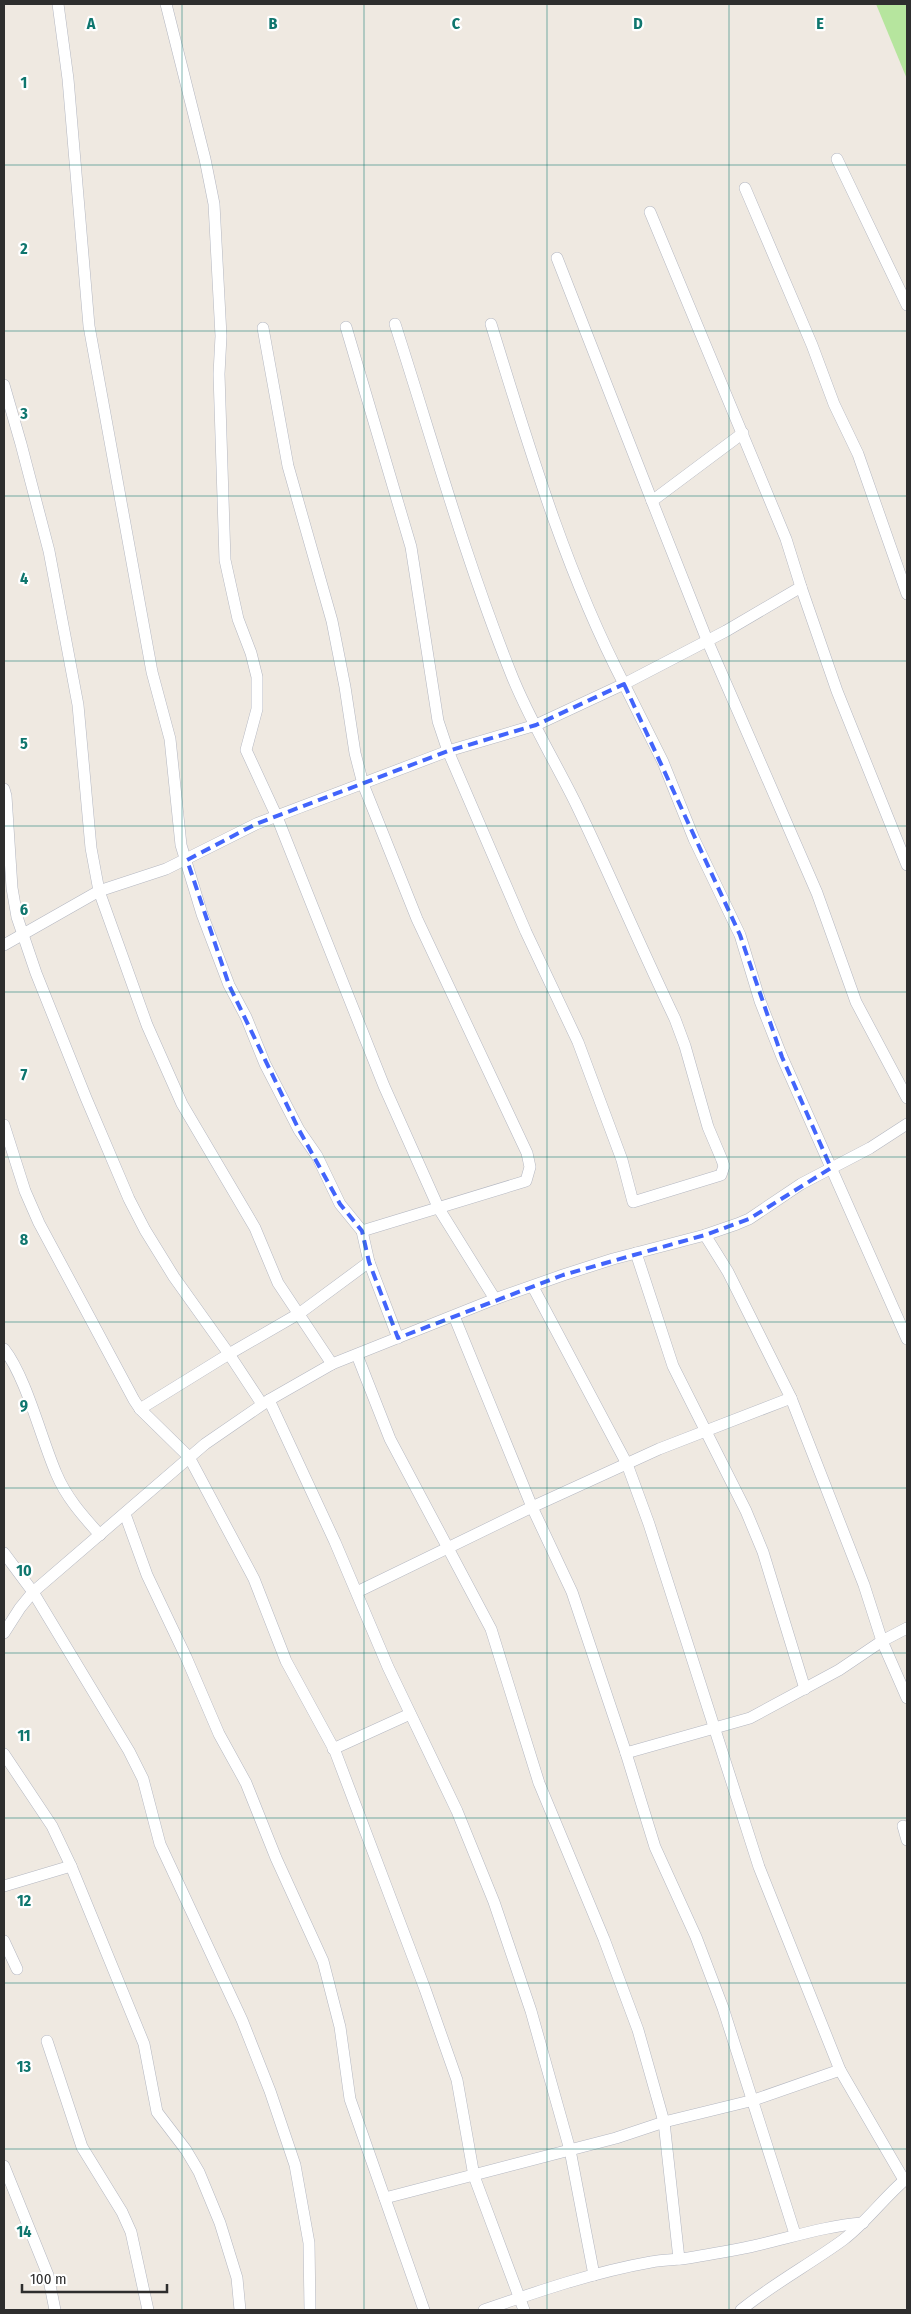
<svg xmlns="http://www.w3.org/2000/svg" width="911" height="2314" viewBox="0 0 911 2314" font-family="'Fira Sans Condensed',sans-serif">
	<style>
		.green { fill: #b6e59e }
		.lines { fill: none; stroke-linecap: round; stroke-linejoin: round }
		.street-casing { stroke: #b4b7c1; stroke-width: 12 }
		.street { stroke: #fff; stroke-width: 11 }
		.marked { fill: none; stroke: #4264fb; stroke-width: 4; stroke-dasharray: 10 6; stroke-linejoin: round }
		.grid { fill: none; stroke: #0f766e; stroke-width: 1; stroke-opacity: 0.55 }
		.grid-label { font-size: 16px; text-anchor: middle; font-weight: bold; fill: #0f766e; stroke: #fff; stroke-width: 4.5; stroke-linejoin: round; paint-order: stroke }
	</style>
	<rect width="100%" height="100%" fill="#efe9e1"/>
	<polygon class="green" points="876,4 907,4 907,79"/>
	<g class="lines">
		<defs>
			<g id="street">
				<polyline points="58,4 68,79 89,326 152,672 170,739 181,845 202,914 229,985 246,1017 265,1064 299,1130 317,1156 340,1204 362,1231 369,1262 300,1313 229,1354 140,1409"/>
				<polyline points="166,4 205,159 214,204 221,336 219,374 225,560 238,619 251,653 257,677 257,709 246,750 277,817 384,1086 439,1209 495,1299"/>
				<polyline points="837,159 907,305"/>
				<polyline points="745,188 812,345 834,404 858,454 907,594"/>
				<polyline points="650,212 786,539 801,587"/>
				<polyline points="557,258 652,501"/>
				<path d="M395,324C432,439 465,558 510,671C528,718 555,761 577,806C611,877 641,948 675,1019L685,1046L708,1127L722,1160L724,1166L721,1175L633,1202L622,1160L578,1042L526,932L448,751L536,725L624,684C565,570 529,447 491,324"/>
				<polyline points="263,328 288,466 332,621 345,687 355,753 363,784 417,919 527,1153 530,1167 526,1181 362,1231"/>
				<polyline points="4,385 21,444 49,551 78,705 91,848 99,891 147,1025 182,1104 255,1228 278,1283 332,1364"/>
				<polyline points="743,433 652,501 707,640 817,893 856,1002 907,1098"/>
				<polyline points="4,789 6,796 12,888 17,917 36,973 86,1098 129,1199 145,1230 174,1277 229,1354 262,1404"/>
				<polyline points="907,865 837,691 801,587 726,631 624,684 663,762 694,839 740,935 760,1001 782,1057 907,1339"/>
				<polyline points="4,945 99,891 166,869 256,824 448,751 438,721 411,547 346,327"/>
				<polyline points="4,1125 25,1191 39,1223 134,1400 140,1409 189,1457 254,1579 286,1661 335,1751 425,1989 457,2080 474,2176 524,2310"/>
				<polyline points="636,1253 673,1366 746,1511 763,1552 805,1689"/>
				<polyline points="369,1262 398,1338"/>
				<polyline points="454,1316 532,1507 659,1449 791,1398 728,1272 705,1235"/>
				<path d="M4,1349C26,1377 41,1438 56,1473C66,1497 82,1515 100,1535"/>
				<polyline points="357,1355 390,1439 491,1629 539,1783 604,1939 638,2030 664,2122 679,2259"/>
				<polyline points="791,1398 864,1585 882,1641 907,1698"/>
				<polyline points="269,1400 335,1542 388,1667 457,1811 494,1902 531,2011 570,2150 594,2275"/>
				<polyline points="125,1514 147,1575 186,1657 219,1734 246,1783 276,1858 323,1961 340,2027 350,2099 424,2310"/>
				<polyline points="4,1553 33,1592 129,1751 143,1779 160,1844 242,2020 270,2091 295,2165 309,2243 310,2310"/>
				<polyline points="357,1592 532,1507 572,1592 626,1753 655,1847 696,1937 723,2008 795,2234"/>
				<polyline points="4,1633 20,1608 33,1592 205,1444 269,1400 332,1364 495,1299 563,1275 613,1259 705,1235 737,1224 749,1219 801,1184 870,1148 907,1124"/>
				<polyline points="333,1749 410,1714"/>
				<polyline points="626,1753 750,1718 839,1670 882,1641 907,1628"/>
				<polyline points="4,1754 52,1826 71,1866 144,2044 157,2112 186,2150 199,2172 220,2223 237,2278 240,2310"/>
				<polyline points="903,1826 907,1840"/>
				<polyline points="4,1886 71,1866"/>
				<polyline points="4,1941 17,1969"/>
				<polyline points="47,2041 82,2147 122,2212 131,2232 148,2310"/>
				<polyline points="840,2070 904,2180"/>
				<polyline points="4,2166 48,2275 55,2310"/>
				<polyline points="385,2198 616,2138 664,2122 754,2100 840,2070 759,1867 649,1524 627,1464 533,1287"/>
				<path d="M484,2310C539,2291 594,2272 651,2262C661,2260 671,2260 681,2259C702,2256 723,2252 744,2248C784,2240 822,2226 863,2223"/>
				<path d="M741,2310C773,2284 810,2264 843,2240C867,2222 884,2197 907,2178"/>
			</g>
		</defs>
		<use href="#street" class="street-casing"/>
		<use href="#street" class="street"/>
	</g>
	<path class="marked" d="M624,684L740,935L782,1057L831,1168L749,1219L705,1235L563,1275L398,1338L369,1262L362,1231L340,1204L299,1130L229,985L187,860L256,824L448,751L536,725Z"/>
	<path class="grid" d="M182,4V2310M364,4V2310M547,4V2310M729,4V2310M4,165H907M4,331H907M4,496H907M4,661H907M4,826H907M4,992H907M4,1157H907M4,1322H907M4,1488H907M4,1653H907M4,1818H907M4,1983H907M4,2149H907"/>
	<g class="grid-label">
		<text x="91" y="29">A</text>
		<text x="273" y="29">B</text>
		<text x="456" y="29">C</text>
		<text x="638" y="29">D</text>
		<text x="820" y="29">E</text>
		<text x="24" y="88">1</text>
		<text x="24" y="254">2</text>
		<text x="24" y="419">3</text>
		<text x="24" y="584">4</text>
		<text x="24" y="749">5</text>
		<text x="24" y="915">6</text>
		<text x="24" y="1080">7</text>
		<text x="24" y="1245">8</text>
		<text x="24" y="1411">9</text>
		<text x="24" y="1576">10</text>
		<text x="24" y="1741">11</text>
		<text x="24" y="1906">12</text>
		<text x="24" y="2072">13</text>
		<text x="24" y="2237">14</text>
	</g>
	<rect width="911" height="2314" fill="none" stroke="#2e2e2e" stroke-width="10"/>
	<path d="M22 2284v8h145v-8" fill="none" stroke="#2e2e2e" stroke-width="2.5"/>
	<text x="30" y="2284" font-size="15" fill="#2e2e2e" stroke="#ffffff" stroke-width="4" paint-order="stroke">100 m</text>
</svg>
